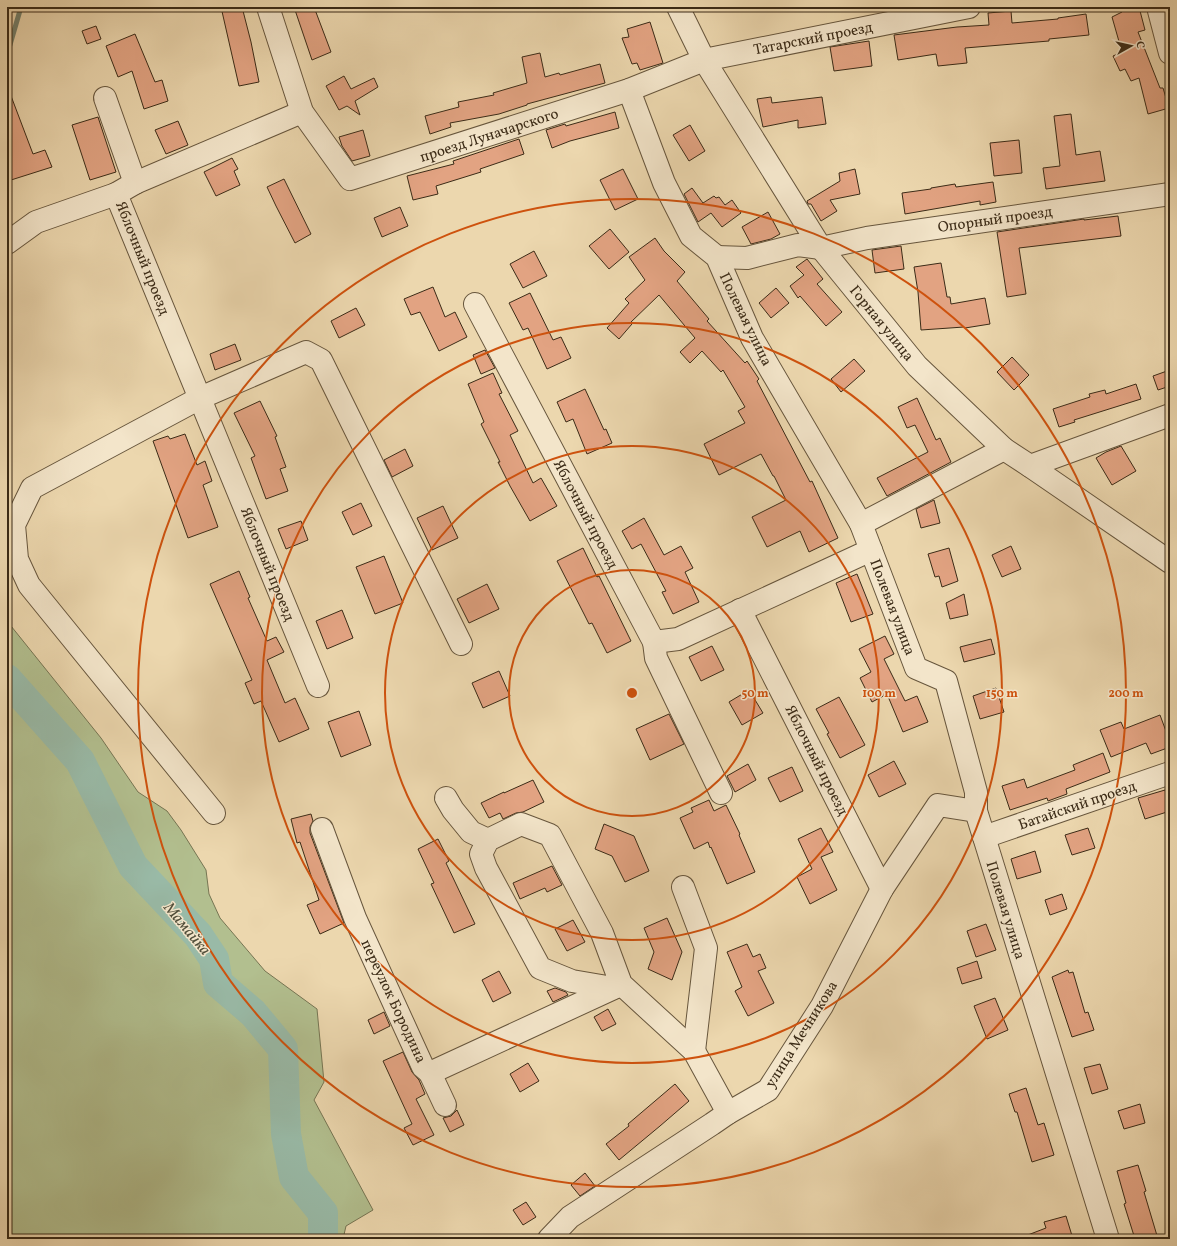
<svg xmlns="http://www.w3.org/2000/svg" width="1177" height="1246" viewBox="0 0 1177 1246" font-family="Vollkorn,serif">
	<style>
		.green { fill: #b2bf8f; stroke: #767553 }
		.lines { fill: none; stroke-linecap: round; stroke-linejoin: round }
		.stream { stroke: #73816d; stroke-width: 5 }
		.river { stroke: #99baa7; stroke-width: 30 }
		.building { fill: #e2a382; stroke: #3b2b17 }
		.minor-casing { stroke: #67563d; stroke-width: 24 }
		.minor { stroke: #f3e5ca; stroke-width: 22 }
		.ring { fill: none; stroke: #ce520e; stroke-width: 2 }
		.labels { text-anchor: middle; stroke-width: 3; stroke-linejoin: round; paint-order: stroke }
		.street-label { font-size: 15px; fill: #3b2b17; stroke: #f3e5ca }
		.water-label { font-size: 16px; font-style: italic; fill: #524f3b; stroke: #f3e5ca }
		.centre { fill: #ce520e; stroke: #f3e5ca; stroke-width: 2 }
		.ring-label { font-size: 12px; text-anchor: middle; font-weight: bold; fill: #ce520e; stroke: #f3e5ca; stroke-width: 3; stroke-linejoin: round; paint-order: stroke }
	</style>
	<rect width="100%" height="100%" fill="#ecd7ae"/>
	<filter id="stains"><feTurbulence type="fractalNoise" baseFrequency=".005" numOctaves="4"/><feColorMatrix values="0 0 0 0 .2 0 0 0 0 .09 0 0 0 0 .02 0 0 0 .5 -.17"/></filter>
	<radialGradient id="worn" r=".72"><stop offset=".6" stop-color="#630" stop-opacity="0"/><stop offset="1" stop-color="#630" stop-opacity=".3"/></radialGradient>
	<polygon class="green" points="7,621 101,738 138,792 167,811 181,830 206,870 209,894 220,918 265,971 317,1009 324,1082 314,1100 373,1210 346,1226 343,1239 9,1239 7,1237"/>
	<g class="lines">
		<polyline class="stream" points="7,55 21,7"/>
		<polyline class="river" points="7,679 80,761 133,866 198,935 214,959 218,983 253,1013 283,1049 286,1134 294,1177 323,1213 323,1239"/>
	</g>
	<g class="building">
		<polygon points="221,7 242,7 251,42 259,82 239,86"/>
		<polygon points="294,7 314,7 331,52 312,60"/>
		<polygon points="1120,7 1139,7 1145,30 1138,32 1160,88 1163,88 1169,108 1148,114 1139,78 1131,81 1125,69 1120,71 1113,56 1122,52 1112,17 1122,12"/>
		<polygon points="1011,11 1012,23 1058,19 1058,18 1086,14 1089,35 1049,39 1049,41 965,48 967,63 938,66 936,54 898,60 894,35 957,27 989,25 988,13"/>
		<polygon points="650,22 663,63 640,70 637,63 632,64 622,38 629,37 627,29"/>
		<polygon points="96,26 101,39 87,44 82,31"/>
		<polygon points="135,34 155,82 162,80 168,101 144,109 132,71 118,77 106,46"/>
		<polygon points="869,41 872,66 834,71 830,47"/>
		<polygon points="540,53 545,77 559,73 560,75 600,64 605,83 527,104 527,105 499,114 450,123 451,127 430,134 425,116 459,107 458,102 494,95 493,93 527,83 522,57"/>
		<polygon points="344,76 351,89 374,78 378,87 355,101 360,115 347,106 339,110 326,86"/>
		<polygon points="7,88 8,88 33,154 45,150 52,167 11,180 7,168"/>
		<polygon points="771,97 772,103 822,97 826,124 798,128 798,120 763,127 757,99"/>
		<polygon points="615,112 619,128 570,141 552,148 546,130 565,124 566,126"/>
		<polygon points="1071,114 1076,155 1100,151 1105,181 1046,189 1043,168 1060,166 1054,116"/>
		<polygon points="98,117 116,172 90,180 72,125"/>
		<polygon points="178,121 188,145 166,154 155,130"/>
		<polygon points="690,125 705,151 689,161 673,135"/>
		<polygon points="363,130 370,156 352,161 342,146 339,137"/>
		<polygon points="519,139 524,154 480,169 481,172 436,186 438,194 413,200 407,176 454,164 453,161"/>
		<polygon points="1019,140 1022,173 994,176 990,143"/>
		<polygon points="232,158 238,169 234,171 240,185 216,196 204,172"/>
		<polygon points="623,169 638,199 615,210 600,180"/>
		<polygon points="855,169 860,194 830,200 837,211 821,221 811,204 808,204 807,201 840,181 839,173"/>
		<polygon points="284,179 311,234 295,243 276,206 267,187"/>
		<polygon points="993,182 996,202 980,205 980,201 905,214 902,193 931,189 931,188 955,184 956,187"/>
		<polygon points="692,188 703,203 714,196 716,198 719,197 725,205 732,200 741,213 722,227 711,213 698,222 684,194"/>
		<polygon points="400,207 408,226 382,237 374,218"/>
		<polygon points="768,212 780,234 771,239 751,244 742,227"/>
		<polygon points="1118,216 1121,236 1019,248 1026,294 1007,297 997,232 1084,219 1084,220"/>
		<polygon points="610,229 629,252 609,269 589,246"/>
		<polygon points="655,238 664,251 685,272 677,281 709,319 707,321 745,363 747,361 759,379 757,381 810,482 812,481 838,538 809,552 800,531 767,547 752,517 786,500 774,476 773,476 761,454 719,475 704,444 745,423 738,411 745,407 723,370 721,372 702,351 690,363 680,352 695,338 659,295 630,323 632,324 619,339 607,328 629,303 625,299 645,280 629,257"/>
		<polygon points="901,246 904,269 875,273 872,250"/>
		<polygon points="534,251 547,276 523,288 510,264"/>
		<polygon points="807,259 823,279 817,284 842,312 826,326 800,296 798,298 790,286 804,275 796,267"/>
		<polygon points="941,263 947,297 950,297 951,304 985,298 990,324 965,328 964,327 921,330 918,292 914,267"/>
		<polygon points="433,287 445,317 455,312 467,337 439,351 420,312 411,315 404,299"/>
		<polygon points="776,288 789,303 771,318 759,303"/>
		<polygon points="530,293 553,340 561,337 571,358 547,369 528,328 523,330 509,303"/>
		<polygon points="356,308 365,325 339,338 331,321"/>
		<polygon points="235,344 241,360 215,370 210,354"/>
		<polygon points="485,350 495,368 481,374 473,355"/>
		<polygon points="1012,357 1029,375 1014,390 997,372"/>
		<polygon points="854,359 865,371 841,392 831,379"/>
		<polygon points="1167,371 1170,380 1170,386 1158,390 1153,376"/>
		<polygon points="493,373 502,393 499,394 518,431 510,435 533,483 541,478 557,506 530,521 510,486 498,462 500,462 481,424 484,422 468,384"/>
		<polygon points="1136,384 1141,399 1074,420 1075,422 1059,427 1053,409 1090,397 1089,394 1105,390 1106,394"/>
		<polygon points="585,389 604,430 606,429 612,443 587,454 573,419 566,422 557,402"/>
		<polygon points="917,398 936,440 940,438 951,462 887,496 877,478 928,452 915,425 907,428 898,407"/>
		<polygon points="260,401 277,436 275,437 286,467 280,469 288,491 266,499 251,458 255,456 234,413"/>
		<polygon points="185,434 197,465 205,461 212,481 203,485 218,527 188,538 153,441 168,436 170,439"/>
		<polygon points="1121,446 1136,471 1112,485 1096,458 1106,452"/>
		<polygon points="405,449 413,466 392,477 384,460"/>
		<polygon points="934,500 940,523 921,528 916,509"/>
		<polygon points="361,503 372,526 353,535 342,512"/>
		<polygon points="443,506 458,538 432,550 417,518"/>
		<polygon points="644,518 664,555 681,546 693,568 685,572 699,602 673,614 662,592 666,591 641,544 632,549 622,531"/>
		<polygon points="301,521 308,540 286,549 278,529"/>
		<polygon points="1011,546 1021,569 1002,577 992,555"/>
		<polygon points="583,548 597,577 599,576 631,641 607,653 592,623 589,624 584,614 557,561"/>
		<polygon points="949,548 958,581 942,587 939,576 935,577 928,554"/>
		<polygon points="384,556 403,603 375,614 356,567"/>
		<polygon points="239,571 250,597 248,598 267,641 276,637 284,652 267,660 285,703 295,698 309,729 279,742 261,701 254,704 245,683 252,680 210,584"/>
		<polygon points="857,574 873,614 851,622 836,583"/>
		<polygon points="487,584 499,609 469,623 457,599"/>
		<polygon points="964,594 968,615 950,619 946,603"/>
		<polygon points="342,610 353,638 327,649 316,621"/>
		<polygon points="885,636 894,654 884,659 905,701 917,696 928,722 903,732 887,694 872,702 860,678 871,672 859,649"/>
		<polygon points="991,639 995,654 964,662 960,647"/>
		<polygon points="712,646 724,670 701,681 689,657"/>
		<polygon points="499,671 510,696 483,708 472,683"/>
		<polygon points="996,688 1004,712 980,719 973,696"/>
		<polygon points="749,690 763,713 742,725 729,702"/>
		<polygon points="839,697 865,745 840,758 827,734 829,733 816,709"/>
		<polygon points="359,711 371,745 341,757 328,722"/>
		<polygon points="669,714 684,744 650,760 636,729"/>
		<polygon points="1160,715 1170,742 1170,747 1151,754 1146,743 1111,757 1100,730 1121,722 1124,729"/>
		<polygon points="1103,753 1110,772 1066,789 1067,794 1048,801 1047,798 1010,810 1002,786 1024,779 1027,788 1075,770 1073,765"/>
		<polygon points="894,761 906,784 879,797 868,775"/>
		<polygon points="748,764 756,780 735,792 727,776"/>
		<polygon points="792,767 803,791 780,802 768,778"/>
		<polygon points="533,780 544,802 523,812 516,813 503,819 500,813 489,818 481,803 504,792 504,793"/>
		<polygon points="1165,790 1170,807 1170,811 1145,819 1138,798"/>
		<polygon points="709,800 714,811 726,805 740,834 739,835 755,872 727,884 711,847 710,848 708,842 694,849 680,818 693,812 691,808"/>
		<polygon points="311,814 313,821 310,827 310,833 344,923 320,934 307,905 319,900 300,842 297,843 291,819"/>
		<polygon points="604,824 634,836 649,871 625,882 612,856 595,849"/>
		<polygon points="821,828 833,852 821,857 837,890 810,904 797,877 812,869 798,839"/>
		<polygon points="1088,828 1095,848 1072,855 1065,835"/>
		<polygon points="438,839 449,861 446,863 475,924 454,933 431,884 434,883 418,849"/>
		<polygon points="1035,851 1041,872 1017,879 1011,859"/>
		<polygon points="552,866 562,885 547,892 545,888 520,899 513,883"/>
		<polygon points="1062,894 1067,909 1050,915 1045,900"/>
		<polygon points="667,918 682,952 672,980 648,969 654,952 644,928"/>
		<polygon points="573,920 585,942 567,951 555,929"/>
		<polygon points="986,924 996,950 976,957 967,931"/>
		<polygon points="747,944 753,957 760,954 766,968 758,971 774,1003 748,1016 735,991 742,987 727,952"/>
		<polygon points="977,961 982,978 962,984 957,968"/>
		<polygon points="1068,970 1069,973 1073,972 1085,1013 1088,1012 1094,1030 1072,1037 1052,977"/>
		<polygon points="499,971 511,993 493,1002 482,980"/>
		<polygon points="555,988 566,992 568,995 553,1002 547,991"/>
		<polygon points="995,998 1008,1030 987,1039 974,1006"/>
		<polygon points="608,1009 616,1024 602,1031 594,1017"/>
		<polygon points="384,1012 390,1026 374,1034 368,1020"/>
		<polygon points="403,1052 412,1072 419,1080 425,1094 416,1099 434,1135 413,1145 404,1128 412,1124 383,1061"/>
		<polygon points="528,1063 539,1081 520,1092 510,1074"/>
		<polygon points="1100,1064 1108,1089 1092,1094 1084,1068"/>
		<polygon points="675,1084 689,1101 660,1126 619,1160 606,1144 629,1126 628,1124"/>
		<polygon points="1026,1088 1038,1125 1044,1123 1054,1155 1032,1162 1017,1112 1015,1112 1009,1094"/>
		<polygon points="1140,1104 1145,1123 1124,1129 1118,1111"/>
		<polygon points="457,1110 464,1125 450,1132 443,1118 451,1116"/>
		<polygon points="1138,1165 1146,1191 1144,1192 1158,1239 1135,1239 1124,1204 1126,1203 1117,1171"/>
		<polygon points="585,1173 595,1186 580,1196 571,1185"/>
		<polygon points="526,1202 536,1217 523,1225 513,1210"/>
		<polygon points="1066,1216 1073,1239 1021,1239 1020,1238 1046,1228 1044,1222"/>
	</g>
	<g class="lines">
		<defs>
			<g id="minor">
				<polyline points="268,7 302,112 350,179 629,90 704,60 969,7"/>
				<polyline points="678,7 704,60 821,248 917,366 1004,449 1030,466 1170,562"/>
				<polyline points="1158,7 1170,53"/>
				<polyline points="629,90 664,183 691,236 717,257 752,338 861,524 916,668 946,681 976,792 976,811 1108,1239"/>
				<polyline points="105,98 135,183"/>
				<polyline points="302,112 135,183 116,194 318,686"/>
				<polyline points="7,243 36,222 116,194"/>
				<polyline points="717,257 747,258 798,245 821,248 867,238 1170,194"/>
				<polyline points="475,304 654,642 678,639 871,550"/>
				<polyline points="1030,466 1170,415"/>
				<polyline points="861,524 1004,449"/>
				<polyline points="740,610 882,889"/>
				<polyline points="654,642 656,658 721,793"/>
				<polyline points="446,798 453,810 471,832 488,840"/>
				<polyline points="214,813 29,585 17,559 14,525 32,488 200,398 306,352 321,360 461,644"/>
				<polyline points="322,829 355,918 423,1067 430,1073 616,987"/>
				<polyline points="984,837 1170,773"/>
				<polyline points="683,887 706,948 694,1051"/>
				<polyline points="613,988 572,981 540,968 486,868 481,854 488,840 521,824 550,835 602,933 621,984 694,1051 728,1113"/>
				<polyline points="430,1073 445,1105"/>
				<polyline points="549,1239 570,1217 712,1124 728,1113 768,1090 822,1006 882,889 938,805 976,811"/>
			</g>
		</defs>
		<use href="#minor" class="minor-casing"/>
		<use href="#minor" class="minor"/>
	</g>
	<g class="ring">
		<circle cx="632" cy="693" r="123"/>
		<circle cx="632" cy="693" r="247"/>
		<circle cx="632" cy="693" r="370"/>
		<circle cx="632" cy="693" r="494"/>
	</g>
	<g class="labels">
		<g class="street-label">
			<text transform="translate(813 38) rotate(-11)" y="5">Татарский проезд</text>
			<text transform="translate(489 135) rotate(-18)" y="5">проезд Луначарского</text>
			<text transform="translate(995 219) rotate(-8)" y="5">Опорный проезд</text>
			<text transform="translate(143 258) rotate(68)" y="5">Яблочный проезд</text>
			<text transform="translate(746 319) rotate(64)" y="5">Полевая улица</text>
			<text transform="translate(882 323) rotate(51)" y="5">Горная улица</text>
			<text transform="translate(586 514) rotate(62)" y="5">Яблочный проезд</text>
			<text transform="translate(268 564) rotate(68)" y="5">Яблочный проезд</text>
			<text transform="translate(893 607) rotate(69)" y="5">Полевая улица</text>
			<text transform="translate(817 760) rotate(63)" y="5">Яблочный проезд</text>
			<text transform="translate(1077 805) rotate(-19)" y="5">Батайский проезд</text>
			<text transform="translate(1006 910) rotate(73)" y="5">Полевая улица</text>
			<text transform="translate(394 1001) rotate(65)" y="5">переулок Бородина</text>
			<text transform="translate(801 1034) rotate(-58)" y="5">улица Мечникова</text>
		</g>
		<g class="water-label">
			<text transform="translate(188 928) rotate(50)" y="6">Мамайка</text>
		</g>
	</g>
	<circle cx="632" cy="693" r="6" class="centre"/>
	<g class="ring-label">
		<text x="755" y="697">50 m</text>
		<text x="879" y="697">100 m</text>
		<text x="1002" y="697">150 m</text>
		<text x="1126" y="697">200 m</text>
	</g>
	<rect width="1177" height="1246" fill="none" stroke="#ecd7ae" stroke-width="24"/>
	<rect x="8" y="8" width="1161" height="1230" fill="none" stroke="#3b2b17" stroke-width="2"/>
	<rect x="12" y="12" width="1153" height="1222" fill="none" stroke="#3b2b17"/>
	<g transform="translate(1131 46) rotate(82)" stroke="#f3e5ca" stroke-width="3" paint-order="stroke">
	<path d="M0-3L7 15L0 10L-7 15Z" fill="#3b2b17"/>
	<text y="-6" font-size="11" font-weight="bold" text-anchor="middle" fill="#3b2b17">С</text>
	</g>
	<rect width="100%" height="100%" filter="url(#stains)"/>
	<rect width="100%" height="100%" fill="url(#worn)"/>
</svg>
